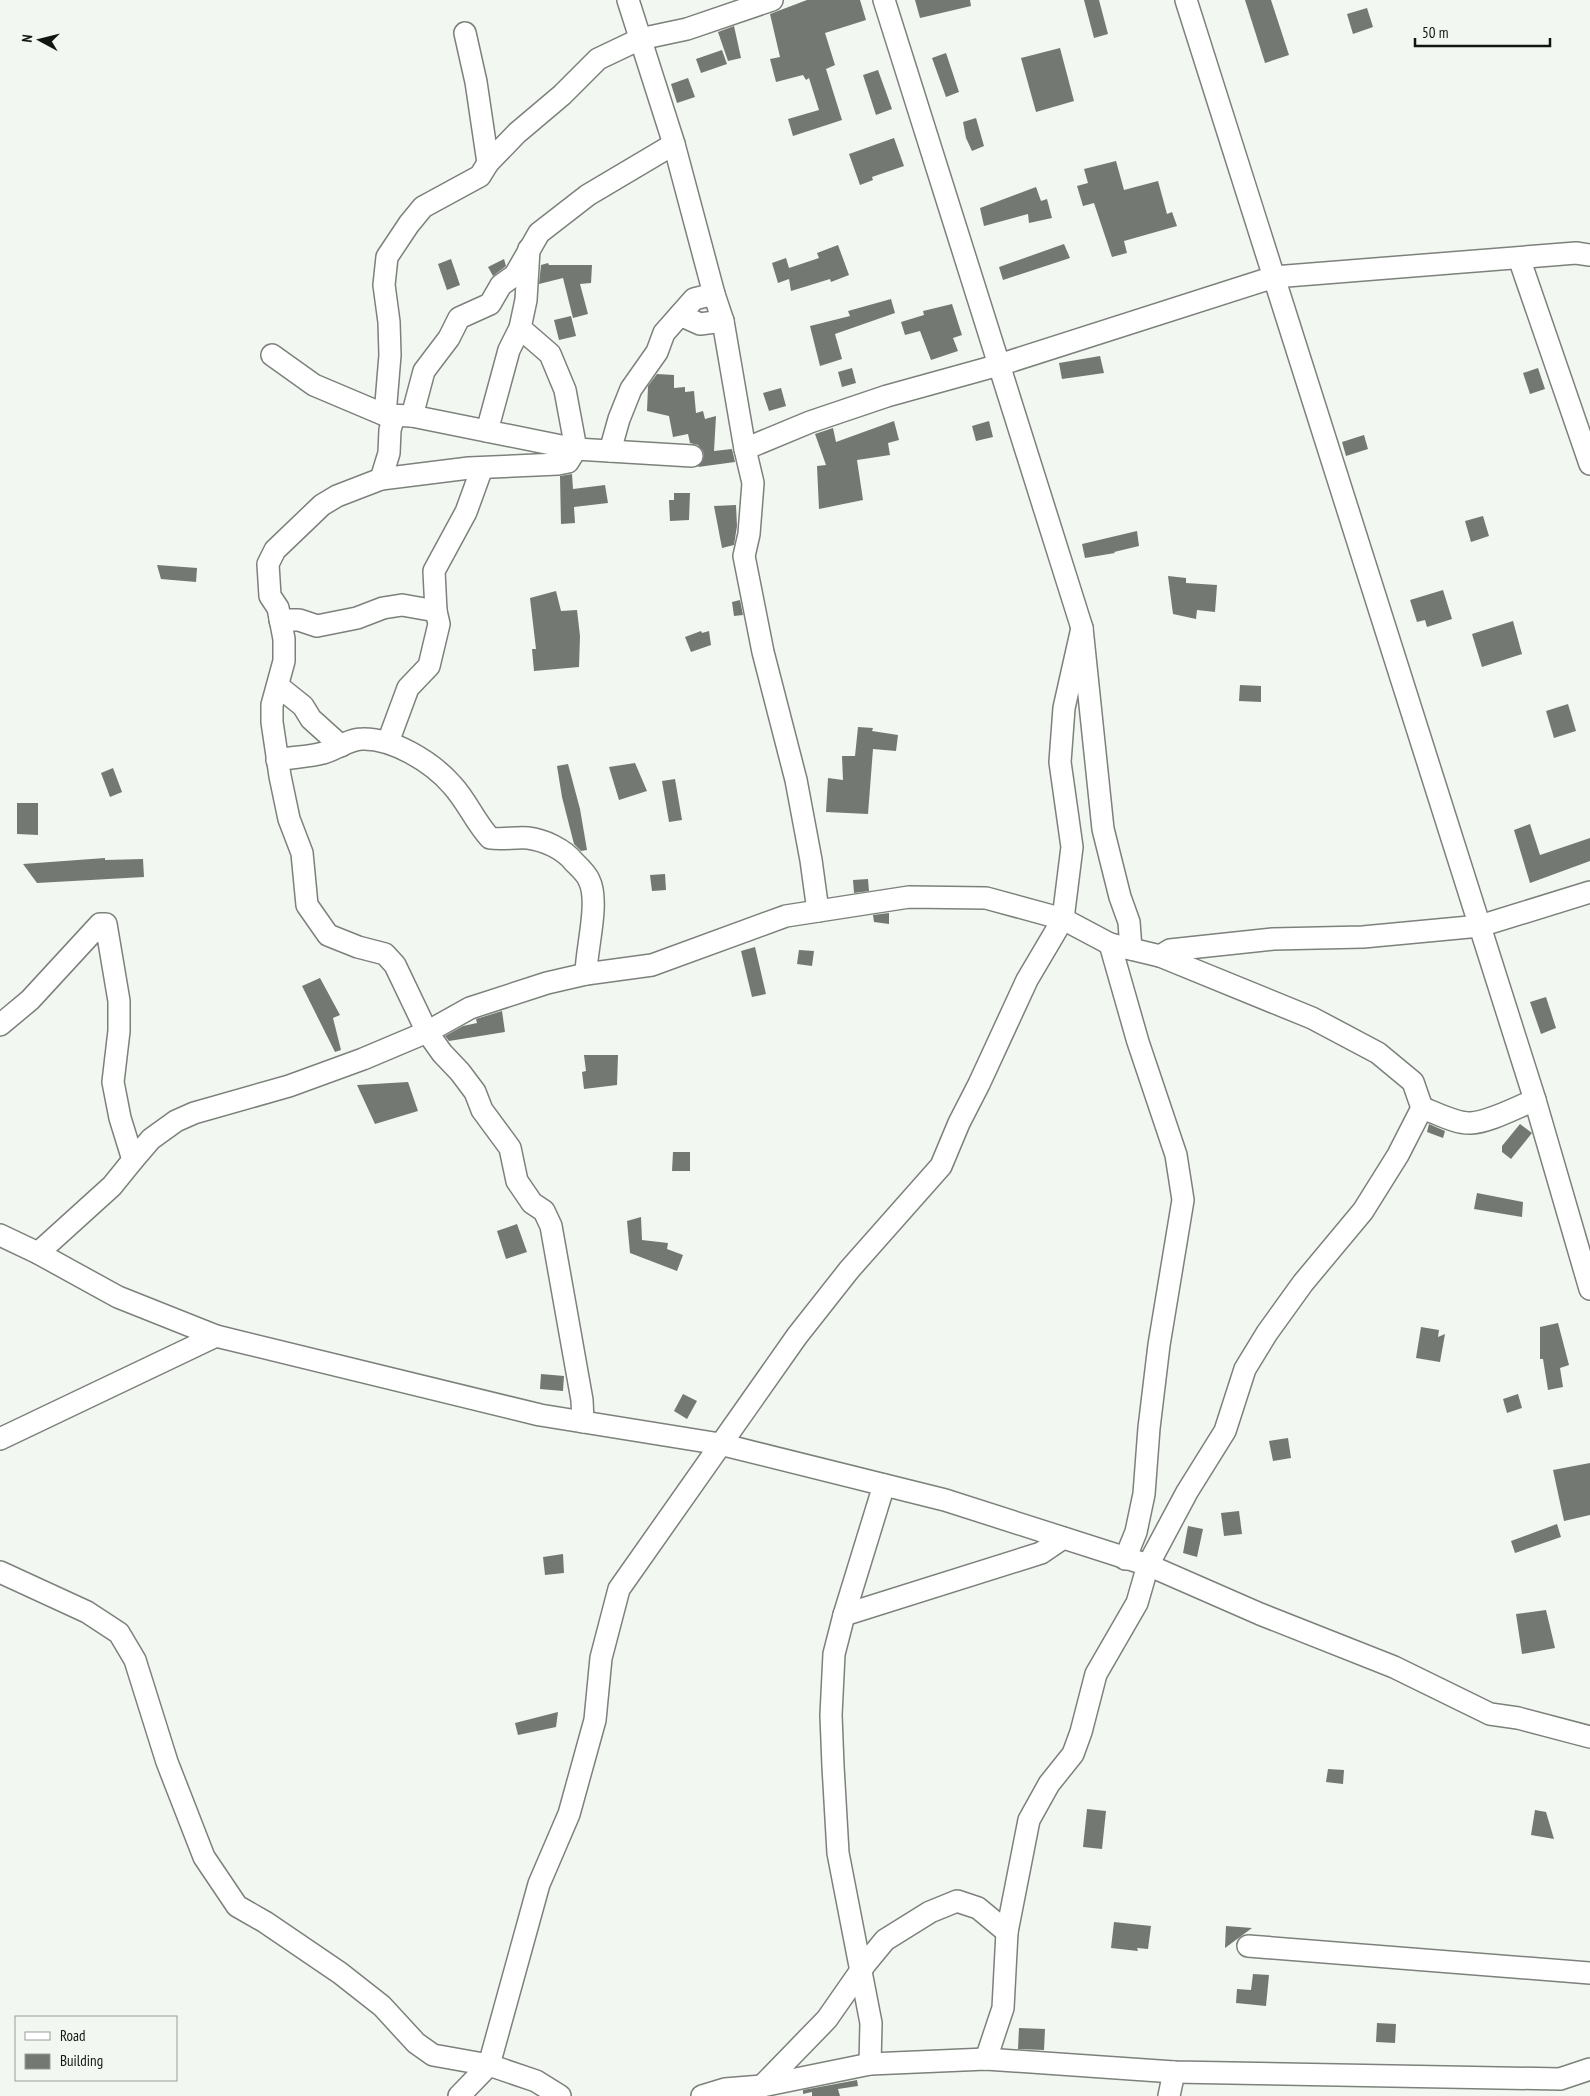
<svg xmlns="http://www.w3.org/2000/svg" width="1590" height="2096" viewBox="0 0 1590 2096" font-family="'PT Sans Narrow',sans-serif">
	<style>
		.building { fill: #737872 }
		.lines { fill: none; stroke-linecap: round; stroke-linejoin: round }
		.minor-casing { stroke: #7c817b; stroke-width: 24 }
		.minor { stroke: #fff; stroke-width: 21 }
	</style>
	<rect width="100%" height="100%" fill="#f2f7f1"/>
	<g class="building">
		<polygon points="807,0 860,0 866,20 825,33 835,65 826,69 842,120 793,136 788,119 819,110 809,78 806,80 803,75 776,82 770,59 780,57 770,14"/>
		<polygon points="915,0 970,0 971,6 920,18"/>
		<polygon points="1084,0 1099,0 1108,34 1094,38"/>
		<polygon points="1245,0 1271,0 1289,55 1265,63"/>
		<polygon points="1367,8 1373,27 1353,34 1347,14"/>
		<polygon points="734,26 741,58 728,61 718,32"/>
		<polygon points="1060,48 1074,101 1036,112 1021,58"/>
		<polygon points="722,50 727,64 701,73 696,59"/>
		<polygon points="946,53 959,92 946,97 932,58"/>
		<polygon points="878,70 892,109 876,115 863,75"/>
		<polygon points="688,78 695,97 677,103 671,84"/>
		<polygon points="976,118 984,146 972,151 966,138 963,122"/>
		<polygon points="894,138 904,166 872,177 873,180 860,185 849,154"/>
		<polygon points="1116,161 1124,190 1158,181 1167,214 1172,212 1177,226 1124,241 1127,253 1112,257 1094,203 1083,206 1077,186 1088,183 1084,169"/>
		<polygon points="1036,187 1041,201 1047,199 1052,218 1029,223 1028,214 984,226 980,208"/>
		<polygon points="1064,244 1070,258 1003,280 999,267"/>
		<polygon points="838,245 849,275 831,282 830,279 791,291 789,279 778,283 772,263 786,258 789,268 819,258 817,253"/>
		<polygon points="451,259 460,285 447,290 438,264"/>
		<polygon points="504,259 506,266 493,276 488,267"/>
		<polygon points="548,263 549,265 592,265 591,283 580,284 588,314 573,318 563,278 539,284 541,265"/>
		<polygon points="891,299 895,313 835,334 842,359 820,366 810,326 850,316 848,311"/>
		<polygon points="952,304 962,335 953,338 958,351 931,360 920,331 905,335 901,322 924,315 923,311"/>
		<polygon points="571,316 576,336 559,340 554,320"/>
		<polygon points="1100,356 1104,373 1062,379 1059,363"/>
		<polygon points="852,368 856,383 842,387 838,372"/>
		<polygon points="1538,368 1545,389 1530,394 1523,373"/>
		<polygon points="657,374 674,375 674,388 685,387 685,392 694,391 696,413 703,411 705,419 716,416 714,451 732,449 735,462 698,467 704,457 703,451 698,445 690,443 688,434 673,437 669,416 647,411 648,386"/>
		<polygon points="781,388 786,406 769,411 763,393"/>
		<polygon points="894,421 899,440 888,443 890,455 857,460 863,500 819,509 817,466 826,465 815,434 833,428 836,442"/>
		<polygon points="989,421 993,437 976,441 972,426"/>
		<polygon points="1364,435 1368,449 1346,456 1342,442"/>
		<polygon points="572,474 573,489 605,485 608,503 574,507 575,523 561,524 560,476"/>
		<polygon points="674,493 690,493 689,520 670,521 669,500 674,500"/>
		<polygon points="736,505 737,526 734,545 722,548 714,506"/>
		<polygon points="1483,516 1489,536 1471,542 1465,521"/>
		<polygon points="1137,531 1139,546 1114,552 1115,553 1085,558 1082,544"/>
		<polygon points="157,565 197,568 196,582 161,579"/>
		<polygon points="1168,576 1186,578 1186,583 1217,585 1215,612 1197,610 1196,619 1173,614"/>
		<polygon points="1443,590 1452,619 1427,627 1425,620 1417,622 1410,600"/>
		<polygon points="556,591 561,611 577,610 580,636 579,667 534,671 532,649 536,649 530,598"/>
		<polygon points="740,600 743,615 734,616 732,602"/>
		<polygon points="1513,621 1522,654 1482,667 1472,634"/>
		<polygon points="701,631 702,633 709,631 711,645 691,652 685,637"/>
		<polygon points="1240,685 1261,686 1261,702 1239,701"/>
		<polygon points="1568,704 1576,731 1554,738 1546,711"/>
		<polygon points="858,727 873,728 872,731 898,735 896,751 873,749 868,814 826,812 828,778 843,780 842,756 855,756"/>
		<polygon points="635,763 647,791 619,800 609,767"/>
		<polygon points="568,764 580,809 587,850 581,851 574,844 562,797 557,766"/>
		<polygon points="113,768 122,792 110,797 101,773"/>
		<polygon points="675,779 682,820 669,822 662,781"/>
		<polygon points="17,803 38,803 38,835 17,834"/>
		<polygon points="1530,824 1540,855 1590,838 1590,861 1530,883 1514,830"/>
		<polygon points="105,858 105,860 143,859 144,877 37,883 23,864"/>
		<polygon points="665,874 666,890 652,891 650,875"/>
		<polygon points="868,879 869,891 854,893 853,880"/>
		<polygon points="889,913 889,924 874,922 873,915"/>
		<polygon points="755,947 766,994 752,997 741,951"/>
		<polygon points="799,950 814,951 812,966 797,964"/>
		<polygon points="320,978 340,1015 333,1018 341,1050 335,1052 302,986"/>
		<polygon points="1546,997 1556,1028 1541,1034 1530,1002"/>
		<polygon points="502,1011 505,1032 449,1041 445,1036 463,1026 477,1023 476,1019"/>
		<polygon points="584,1055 618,1055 617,1085 584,1089 582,1072 586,1071"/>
		<polygon points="408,1082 418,1111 375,1124 357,1085"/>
		<polygon points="1429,1124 1445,1131 1443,1138 1427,1132"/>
		<polygon points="1520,1124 1532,1133 1511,1159 1502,1152 1502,1146"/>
		<polygon points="673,1152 690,1152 690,1171 672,1171"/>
		<polygon points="1477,1193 1523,1202 1522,1217 1474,1209"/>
		<polygon points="641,1217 642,1240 668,1243 667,1249 683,1255 677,1271 630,1253 627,1221"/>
		<polygon points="517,1224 527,1252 506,1259 497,1231"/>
		<polygon points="1558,1323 1569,1365 1560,1368 1563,1387 1548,1390 1543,1359 1540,1359 1540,1327"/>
		<polygon points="1421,1327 1439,1330 1438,1337 1445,1334 1440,1362 1416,1358"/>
		<polygon points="541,1374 564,1376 563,1391 540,1389"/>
		<polygon points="683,1394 697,1401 687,1419 674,1411"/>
		<polygon points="1518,1394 1522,1408 1507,1413 1503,1399"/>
		<polygon points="1288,1438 1291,1458 1273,1461 1269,1441"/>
		<polygon points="1590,1463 1590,1515 1564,1521 1553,1470"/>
		<polygon points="1239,1511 1242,1534 1224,1536 1221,1513"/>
		<polygon points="1557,1524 1561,1537 1515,1553 1511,1541"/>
		<polygon points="1188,1526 1203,1529 1197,1557 1183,1553"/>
		<polygon points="563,1554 564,1573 545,1575 543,1557"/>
		<polygon points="1546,1610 1555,1648 1522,1654 1516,1614"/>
		<polygon points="558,1712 556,1727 518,1735 515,1723"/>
		<polygon points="1328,1769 1344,1770 1343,1784 1326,1782"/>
		<polygon points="1087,1809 1106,1811 1102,1849 1083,1847"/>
		<polygon points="1535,1810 1546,1812 1554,1839 1531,1835"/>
		<polygon points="1114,1922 1151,1926 1148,1949 1137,1948 1138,1951 1111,1948"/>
		<polygon points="1226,1926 1252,1928 1225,1948"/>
		<polygon points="1253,1974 1269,1975 1266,2006 1236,2003 1237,1989 1251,1990"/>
		<polygon points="1377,2023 1396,2024 1395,2043 1376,2042"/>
		<polygon points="1019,2028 1045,2029 1044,2050 1018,2049"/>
		<polygon points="857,2080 858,2086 838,2089 840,2096 812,2096 812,2092 803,2094 803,2090"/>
	</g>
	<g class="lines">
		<defs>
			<g id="minor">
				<polyline points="628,0 674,144 714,294 723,321 745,449 753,483 749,534 744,556 763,652 796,780 811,860 818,911"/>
				<polyline points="884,0 1082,628 1103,829 1120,897 1129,922 1131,949"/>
				<polyline points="1186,0 1535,1100 1590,1289"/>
				<polyline points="488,163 517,133 562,95 598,59 640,39 687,29 772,0"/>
				<polyline points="529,249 526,300 520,328 550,354 565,390 576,449 568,462 558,464 469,468 381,479 337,496 322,505 275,550 268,564 270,596 278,608 284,639 284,661 272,705 272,722 280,776 289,819 302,853 307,905 328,935 358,947 385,954 395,965 427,1032 442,1053 460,1072 475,1092 482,1110 510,1148 517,1181 532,1203 544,1211 551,1226 582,1400 583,1422"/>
				<polyline points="1519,258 1590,464"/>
				<polyline points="680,315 700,324 723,321"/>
				<polyline points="272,355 314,385 385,415 412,416 576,449 692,456"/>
				<polyline points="385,415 390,355 389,322 384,285 387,257 409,224 423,207 480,176 488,163 476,82 465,33"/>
				<polyline points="412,416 424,371 449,338 459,318 490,304 501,285 515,275 539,233 588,195 674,144"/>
				<polyline points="487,431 509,350 520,328"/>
				<polyline points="745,449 810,422 887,396 999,365 1274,277 1576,253 1590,255"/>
				<polyline points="610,451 619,419 631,389 657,352 664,333 694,299 714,294"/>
				<polyline points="381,479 389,453 390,430 394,416"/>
				<polyline points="280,620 299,620 317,626 357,618 383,608 402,605 436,611"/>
				<polyline points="278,686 303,706 311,719 341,746"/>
				<polyline points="388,742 408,688 429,666 439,624 436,611 434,571 466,512 482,468"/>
				<path d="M277,760C292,757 309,757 323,753C335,750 349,739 362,739C393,738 432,762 452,785C467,801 475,822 490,838C502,840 515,837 528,838C544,840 564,849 574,862C579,867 586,873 589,880C600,902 586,949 586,974"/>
				<polyline points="1110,944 1138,1042 1176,1155 1183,1200 1159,1345 1149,1428 1144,1494 1136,1532 1125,1559"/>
				<polyline points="1160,956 1170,950 1273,939 1363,937 1480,926 1590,892"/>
				<polyline points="0,1025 30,1000 100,924 106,924 119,1001 119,1031 113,1082 120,1118 133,1160 151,1139 176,1121 194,1113 289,1086 363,1059 427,1032 470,1008 547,983 586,974 652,965 786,916 909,897 986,898 1063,919 1110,944 1160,956 1312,1018 1378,1053 1413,1082 1422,1108 1398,1155 1363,1211 1303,1283 1267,1333 1245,1369 1225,1431 1187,1492 1148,1565 1137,1603 1096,1674 1081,1732 1073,1754 1049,1784 1029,1820 1007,1932 1003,2008 986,2059"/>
				<path d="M1422,1108C1437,1113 1456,1124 1471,1123C1490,1122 1517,1107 1535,1100"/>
				<polyline points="0,1235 38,1253 118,1297 216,1336 540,1415 720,1444 945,1500 1148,1565 1260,1614 1394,1667 1490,1714 1518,1718 1590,1737"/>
				<polyline points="38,1253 112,1186 133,1160"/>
				<polyline points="0,1439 216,1336"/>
				<polyline points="0,1572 87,1612 119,1633 135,1660 167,1762 204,1857 237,1906 265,1922 340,1973 382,2006 416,2043 433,2055 489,2065 536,2081 560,2096"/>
				<polyline points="844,1615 884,1485"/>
				<polyline points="1248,1946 1590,1973"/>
				<polyline points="870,2064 871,2023 838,1853 833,1766 831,1715 834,1654 844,1615 1041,1553 1063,1538"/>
				<polyline points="762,2086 827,2019 866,1963 885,1940 930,1912 957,1901 978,1908 1007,1932"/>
				<polyline points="459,2096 489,2065 539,1884 569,1814 595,1720 601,1658 619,1589 797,1336 849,1270 941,1166 959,1123 979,1084 1027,980 1063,919 1072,847 1060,762 1064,708 1082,628"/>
				<polyline points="702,2096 725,2089 762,2086 870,2064 986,2059 1174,2072 1560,2079 1590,2069"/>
				<polyline points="1169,2096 1174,2072"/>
			</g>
		</defs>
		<use href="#minor" class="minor-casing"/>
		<use href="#minor" class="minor"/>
	</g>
	<rect x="15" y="2016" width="162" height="65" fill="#f2f7f1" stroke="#999d98"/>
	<rect x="25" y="2032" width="25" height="8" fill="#ffffff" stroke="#999d98"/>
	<text x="60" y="2041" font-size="15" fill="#131513">Road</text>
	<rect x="25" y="2054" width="25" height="15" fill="#737872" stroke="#999d98"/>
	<text x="60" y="2066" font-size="15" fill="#131513">Building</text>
	<g transform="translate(40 40) rotate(277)" stroke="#f2f7f1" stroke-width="4" paint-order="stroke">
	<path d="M0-4L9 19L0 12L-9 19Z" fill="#131513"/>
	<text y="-8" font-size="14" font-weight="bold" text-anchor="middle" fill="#131513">N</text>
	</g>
	<path d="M1415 38v8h135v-8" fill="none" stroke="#131513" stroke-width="2.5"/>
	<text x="1422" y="38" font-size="15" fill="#131513" stroke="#f2f7f1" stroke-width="4" paint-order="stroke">50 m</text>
</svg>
